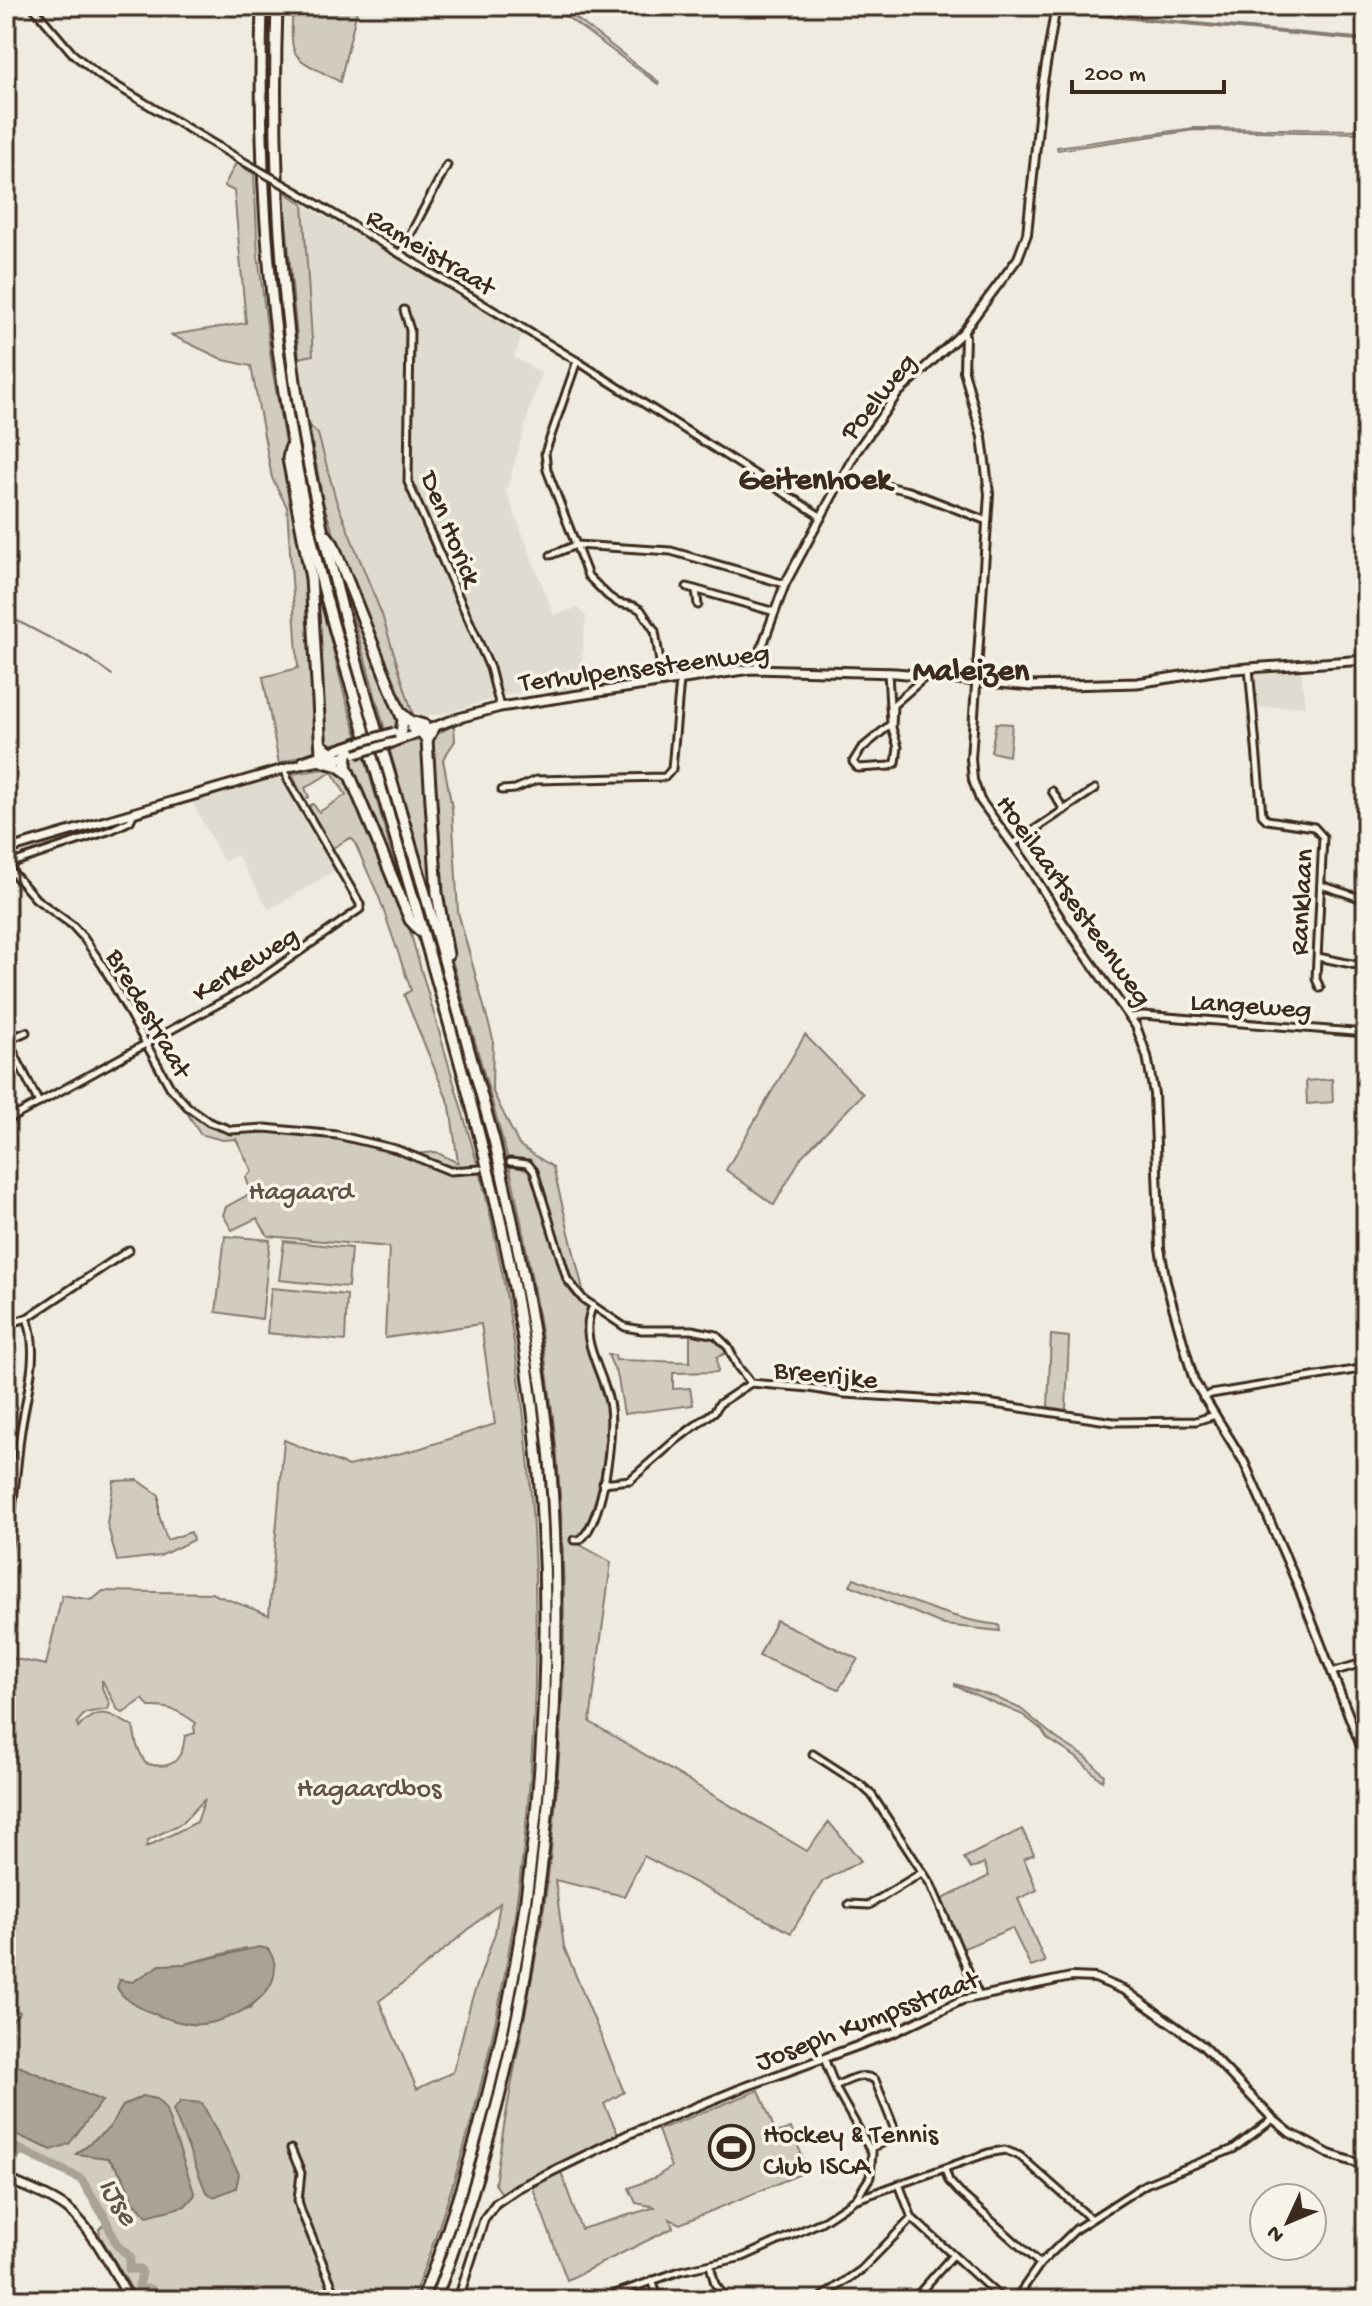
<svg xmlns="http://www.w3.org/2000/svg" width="1372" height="2306" viewBox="0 0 1372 2306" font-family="'Gochi Hand',sans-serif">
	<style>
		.built { fill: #e0dbd0 }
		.green { fill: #d1cbc0; stroke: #867a6f; stroke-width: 2; fill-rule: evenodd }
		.water { fill: #aaa296; stroke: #7e7266; stroke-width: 2 }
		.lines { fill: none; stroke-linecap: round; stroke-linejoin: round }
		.stream { stroke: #7e7266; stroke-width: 2 }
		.river { stroke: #aaa296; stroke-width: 9 }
		.minor-tunnel { stroke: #cbc4b9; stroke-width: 5; stroke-dasharray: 5 2.5; stroke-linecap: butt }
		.minor-casing { stroke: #3b2a1e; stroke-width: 11 }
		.tertiary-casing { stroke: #3b2a1e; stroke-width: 12 }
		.secondary-casing { stroke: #3b2a1e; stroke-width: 13 }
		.motorway-casing { stroke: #3b2a1e; stroke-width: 15 }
		.minor { stroke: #f7f3e8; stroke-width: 5 }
		.tertiary { stroke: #f7f3e8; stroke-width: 6 }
		.secondary { stroke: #f7f3e8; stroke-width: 7 }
		.motorway { stroke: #f7f3e8; stroke-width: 9 }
		.minor-bridge-casing { stroke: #3b2a1e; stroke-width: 11; stroke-linecap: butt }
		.secondary-bridge-casing { stroke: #3b2a1e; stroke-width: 13; stroke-linecap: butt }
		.minor-bridge { stroke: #f7f3e8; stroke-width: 5 }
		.secondary-bridge { stroke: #f7f3e8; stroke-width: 7 }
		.labels { text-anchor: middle; stroke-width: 7; stroke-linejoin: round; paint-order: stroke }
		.street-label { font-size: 28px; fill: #3b2a1e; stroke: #f7f3e8 }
		.park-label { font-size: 28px; fill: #605246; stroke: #f7f3e8 }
		.poi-label { font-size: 28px; fill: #3b2a1e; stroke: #f7f3e8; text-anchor: start }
		.water-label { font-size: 30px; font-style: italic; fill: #625448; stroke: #f7f3e8 }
		.quarter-label { font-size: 32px; font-weight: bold; fill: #3b2a1e; stroke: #f7f3e8 }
	</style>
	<rect width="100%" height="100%" fill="#efebe0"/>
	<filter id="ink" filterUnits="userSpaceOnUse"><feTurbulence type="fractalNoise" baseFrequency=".0125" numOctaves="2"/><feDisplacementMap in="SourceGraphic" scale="16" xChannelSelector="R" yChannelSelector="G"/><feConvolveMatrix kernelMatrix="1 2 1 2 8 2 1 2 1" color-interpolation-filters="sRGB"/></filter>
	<g filter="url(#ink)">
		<g class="built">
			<polygon points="303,204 524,332 514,357 541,373 506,491 554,615 577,608 586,616 579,689 551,693 537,689 506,695 447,713 414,718 382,615 336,500 318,435 309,424 299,358 313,354"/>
			<polygon points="1301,669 1305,706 1256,708 1253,671"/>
			<polygon points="280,775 336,870 269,910 237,855 224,862 192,801"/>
		</g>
		<g class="green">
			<path d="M293,6H358L340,82C292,55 289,64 293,6Z"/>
			<polygon points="552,6 560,6 659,82 658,84"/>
			<polygon points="1090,13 1366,39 1366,41 1090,15"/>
			<polygon points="1194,128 1364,130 1366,133 1195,130 1058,150 1057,147"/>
			<polygon points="236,163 254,174 258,255 272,367 306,567 318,743 316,750 279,764 263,677 298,668 287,507 272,478 251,366 224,360 171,335 246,323 234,191 224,186"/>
			<polygon points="283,191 303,204 313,355 299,358"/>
			<polygon points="309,425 318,434 336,500 382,615 414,718 405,714 338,548 323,502"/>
			<polygon points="344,585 401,723 399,726 385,730"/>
			<polygon points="320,598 345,697 358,738 326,746 315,600"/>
			<polygon points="996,723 1012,724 1009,756 991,752"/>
			<polygon points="454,725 455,741 443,759 452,808 458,912 493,1039 492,1090 519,1145 553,1167 585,1298 573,1285 566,1270 531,1163 508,1159 449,949 443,918 431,737"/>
			<polygon points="422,739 435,893 432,895 389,748"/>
			<polygon points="364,755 400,883 398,884 347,760"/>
			<path d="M324,769L343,773L407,921L478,1166C455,1176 436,1164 415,1154L436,1152L458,1163L450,1106L404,995L411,990L379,897L354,841L350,838L331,849L307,807L313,804L319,812L346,795L332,772L305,788L309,797L304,800L292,774Z"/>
			<polygon points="805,1035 863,1094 802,1156 774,1205 726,1170"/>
			<polygon points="1332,1079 1333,1102 1307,1104 1306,1081"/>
			<path d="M186,1111H190L220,1130H264L338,1138L396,1151L452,1173L480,1171C571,1542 552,1944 412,2300H138L100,2236L99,2229L107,2222L81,2179L22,2151L12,2170L6,2173V2130L52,2150L102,2101L6,2061V2028L20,2012L6,2006V1657L46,1665L62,1595L92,1600L103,1591L211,1593L269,1615L284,1440L348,1466L418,1449L495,1424L481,1324L385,1338L389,1247L268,1236L257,1218L232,1230L223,1215L226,1207L251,1193L246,1177L252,1171L236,1139L222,1140L200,1134ZM102,1680L118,1710L123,1713L143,1699L149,1707C169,1706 180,1711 196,1723L194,1727L195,1733L185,1736C182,1762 170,1771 145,1763L137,1746L133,1727C109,1713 98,1705 78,1728L77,1723L85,1713L108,1709L110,1704L102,1688ZM205,1799L197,1822L146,1847L148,1840L182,1823ZM500,1903L495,1933L471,2002L453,2072L417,2089L379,2001L414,1975ZM246,1948L271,1984L250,2008L195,2025L159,2016L120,1980L132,1982L160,1966L185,1964ZM142,2096L132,2199L123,2176L108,2158L77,2153L109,2128L123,2106Z"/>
			<path d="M509,1164L532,1172L564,1283L575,1297L589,1308L586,1336L606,1398L609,1426L597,1503L586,1531L575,1542L611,1562L590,1722L807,1851L829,1822L861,1861L823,1881L791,1933L644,1856L624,1896L555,1880L564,1947L624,2092L604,2104L618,2134L503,2195L495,2184C508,2084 534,1986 547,1886C564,1744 570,1599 557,1457C548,1358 530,1261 509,1164Z"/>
			<polygon points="225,1236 270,1240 262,1319 216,1312"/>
			<polygon points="284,1241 351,1248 348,1287 279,1280"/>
			<polygon points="271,1288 347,1295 345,1341 267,1333"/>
			<polygon points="690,1332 717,1339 727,1353 717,1357 718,1372 673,1373 673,1389 690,1388 693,1405 624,1414 618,1378 608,1355 615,1355 616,1360 690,1362"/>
			<polygon points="1051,1335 1069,1337 1066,1410 1048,1407"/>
			<polygon points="138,1480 159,1495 159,1515 167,1540 191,1532 193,1540 160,1556 117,1561 107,1523 114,1481"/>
			<path d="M854,1578C902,1597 947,1619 999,1625L1000,1631L944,1625L850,1585Z"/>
			<polygon points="776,1620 858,1659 839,1689 759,1656"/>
			<polygon points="955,1684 995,1697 1021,1709 1056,1738 1086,1757 1104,1775 1102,1781 1077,1758 1047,1738 1042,1730 1023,1715 955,1686"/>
			<polygon points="1022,1829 1034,1854 1024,1859 1037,1890 1018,1899 1045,1962 1031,1967 1012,1928 962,1949 939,1901 989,1876 984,1863 971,1869 964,1858"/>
			<polygon points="759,2090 776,2133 791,2128 808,2171 680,2224 670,2219 673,2228 567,2280 533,2188 561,2172 581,2229 656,2207 636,2203 629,2188 656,2177 671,2167 658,2130"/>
		</g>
		<g class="water">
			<path d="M259,1947L268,1949C297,1991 226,2027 192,2024C176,2023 160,2016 145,2010C134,2005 122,1998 117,1987L120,1980L133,1982L160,1965L185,1964Z"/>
			<polygon points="6,2061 102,2101 69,2144 52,2150 6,2130"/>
			<polygon points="142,2096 157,2099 165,2108 195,2195 185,2206 147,2216 132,2199 123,2176 108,2158 76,2154 109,2128 123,2106"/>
			<polygon points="181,2101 202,2103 239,2174 236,2188 214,2197 206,2192 173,2110"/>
		</g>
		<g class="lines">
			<polyline class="stream" points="6,615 90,659 112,675"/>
			<polyline class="river" points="6,2143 81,2179 104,2216 117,2245 130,2257 129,2269 140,2269 142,2273 139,2286 143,2289 151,2289 158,2300"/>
			<polyline class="minor-tunnel" points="480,1169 510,1162"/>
			<defs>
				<g id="minor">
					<polyline points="32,6 73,54 100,76 239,159"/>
					<polyline points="6,28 15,6"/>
					<polyline points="299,193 577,361 822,517"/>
					<polyline points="400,254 447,165"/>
					<polyline points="404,310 410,330 408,482 490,668 500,707"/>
					<polyline points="577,361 545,453 547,470 588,576 608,596 618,603 634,606 641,610 655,631 663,681"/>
					<polyline points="843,476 909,491 987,521"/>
					<polyline points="551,555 576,545 671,551 785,584"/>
					<polyline points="687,587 775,612"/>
					<polyline points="696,590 698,605"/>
					<polyline points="1249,668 1262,815 1267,820 1314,827 1323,837 1316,979 1320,988"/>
					<polyline points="888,672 891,724 861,749 853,762 858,768 890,766 896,763 898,747 892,728 893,705 925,677"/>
					<polyline points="502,790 515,789 536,780 665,777 672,769 680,680"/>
					<polyline points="1052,791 1064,810"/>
					<polyline points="1013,844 1095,789"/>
					<polyline points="6,865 36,899 72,925 83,937 103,966 170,1087 188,1107 209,1122 231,1130 265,1128 337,1135 396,1149 450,1171 480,1169"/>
					<polyline points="6,865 111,830 130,821 134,813"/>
					<polyline points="1321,885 1366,900"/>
					<polyline points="1318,957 1366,967"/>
					<polyline points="1132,1017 1143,1015 1366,1033"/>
					<polyline points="6,1041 26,1032"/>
					<polyline points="8,1041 39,1103"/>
					<polyline points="6,1121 249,987 360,909 360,904 288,780 285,769"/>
					<polyline points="510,1162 528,1164 534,1171 567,1279 583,1299 625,1327 642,1330 692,1330 716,1335 728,1347 738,1367 751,1383 809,1388 845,1394 987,1403 1114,1422 1196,1421 1215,1415"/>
					<polyline points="6,1325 27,1318 129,1250"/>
					<polyline points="1203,1398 1211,1394 1366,1368"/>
					<polyline points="603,1483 630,1480 676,1440 715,1411 719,1404 751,1383"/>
					<path d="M574,1540H580C603,1522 614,1436 610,1408C606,1374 576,1340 593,1306"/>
					<path d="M6,1558C11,1521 15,1484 19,1447C22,1405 42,1359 27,1318"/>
					<polyline points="1332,1672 1366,1662"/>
					<polyline points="813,1754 861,1785 872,1795 931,1885 979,1996"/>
					<polyline points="849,1904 869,1905 923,1872"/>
					<path d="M835,2086C847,2081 863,2071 875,2080L895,2130L892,2139L871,2148"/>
					<polyline points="291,2149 301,2173 298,2200 301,2211 338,2300"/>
					<polyline points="945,2169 949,2181 959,2192 1040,2264"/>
					<polyline points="899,2184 912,2218 1003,2300"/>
					<polyline points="857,2199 988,2153 1005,2150 1020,2156 1091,2219"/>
					<polyline points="710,2265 715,2284 727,2300"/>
					<polyline points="652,2280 659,2300"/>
					<polyline points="6,2292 23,2300"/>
					<polyline points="598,2300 680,2271 743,2257 821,2222 856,2199 870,2177 872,2153 837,2091 824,2058"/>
					<polyline points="818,2300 861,2270 912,2218"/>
					<polyline points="913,2300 953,2255"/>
					<polyline points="1015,2300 1040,2264 1076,2229 1146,2184 1233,2149 1273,2119"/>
				</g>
				<g id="tertiary">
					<polyline points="963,332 965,336 964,371 982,437 989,494 971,759 973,780 980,800 1024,860 1064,924 1136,1026 1147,1056 1154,1094 1160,1248 1166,1282 1194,1381 1244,1462 1296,1581 1366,1759"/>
					<polyline points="757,669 760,652 785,584 856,452 898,393 963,332 1018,258 1027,234 1042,88 1056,6"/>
					<polyline points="458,2300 484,2219 496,2203 518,2188 629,2134 742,2088 893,2033 962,2000 1071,1977 1095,1978 1126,1991 1203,2046 1273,2119 1290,2133 1329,2154 1366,2166"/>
				</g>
				<g id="secondary">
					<polyline points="391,743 455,719 500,707 750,669 896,673 1031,686 1137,683 1220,670 1366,660"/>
					<polyline points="303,761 356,743"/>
					<polyline points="6,850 294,766 342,757"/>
					<path d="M6,2179C27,2188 51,2196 69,2210C96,2233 112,2270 130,2300"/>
				</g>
				<g id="motorway">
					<path d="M262,6C257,183 271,358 310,532C325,601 346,668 366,736C412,898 463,1059 501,1224C580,1573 552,1966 422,2300"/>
					<path d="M277,6C272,149 279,292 303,434C327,572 370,708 410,843C440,941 466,1041 494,1140C517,1236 536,1333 547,1431C554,1491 556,1552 556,1612C557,1847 519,2081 435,2300"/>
					<polyline points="290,449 288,459 311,578 321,753"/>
					<polyline points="327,536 333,544 403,720 401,733 390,743"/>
					<polyline points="402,714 410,721 424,725"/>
					<polyline points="412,728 422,733 427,740 437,893 448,955"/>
					<polyline points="427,740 433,729"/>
					<polyline points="357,743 347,754 346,766 410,920 419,930"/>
					<polyline points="321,745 339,758"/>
					<polyline points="321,761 338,766 348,773"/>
				</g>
			</defs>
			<use href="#minor" class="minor-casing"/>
			<use href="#tertiary" class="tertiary-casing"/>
			<use href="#secondary" class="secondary-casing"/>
			<use href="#motorway" class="motorway-casing"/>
			<use href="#minor" class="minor"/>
			<use href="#tertiary" class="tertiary"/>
			<use href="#secondary" class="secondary"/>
			<use href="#motorway" class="motorway"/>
			<defs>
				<polyline id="minor-bridge" points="239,159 299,193"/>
				<g id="secondary-bridge">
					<polyline points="357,743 394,732"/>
					<polyline points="356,754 390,743"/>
				</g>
			</defs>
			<use href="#minor-bridge" class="minor-bridge-casing"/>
			<use href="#secondary-bridge" class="secondary-bridge-casing"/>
			<use href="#minor-bridge" class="minor-bridge"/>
			<use href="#secondary-bridge" class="secondary-bridge"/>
		</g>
	</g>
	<defs>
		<symbol id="stadium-ring" viewBox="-11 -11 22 22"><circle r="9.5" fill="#f7f3e8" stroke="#3b2a1e" stroke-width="1.5"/><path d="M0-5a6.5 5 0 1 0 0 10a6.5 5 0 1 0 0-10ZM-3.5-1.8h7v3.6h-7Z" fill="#3b2a1e"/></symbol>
	</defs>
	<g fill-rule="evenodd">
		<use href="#stadium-ring" x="706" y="2122" width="51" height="51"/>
	</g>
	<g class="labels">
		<g class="street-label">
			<text transform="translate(432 250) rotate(31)" y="10">Rameistraat</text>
			<text transform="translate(876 395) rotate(-51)" y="10">Poelweg</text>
			<text transform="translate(453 528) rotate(68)" y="10">Den Horick</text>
			<text transform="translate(644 665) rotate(-7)" y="10">Terhulpensesteenweg</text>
			<text transform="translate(1076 899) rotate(55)" y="10">Hoeilaartsesteenweg</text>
			<text transform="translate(1299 902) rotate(-87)" y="10">Ranklaan</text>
			<text transform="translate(244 962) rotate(-32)" y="10">Kerkeweg</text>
			<text transform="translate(1251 1003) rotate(4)" y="10">Langeweg</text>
			<text transform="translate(151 1012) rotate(60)" y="10">Bredestraat</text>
			<text transform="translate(826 1372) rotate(6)" y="10">Breerijke</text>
			<text transform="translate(866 2018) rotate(-21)" y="10">Joseph Kumpsstraat</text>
		</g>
		<g class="park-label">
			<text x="301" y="1199">Hagaard</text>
			<text x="369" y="1796">Hagaardbos</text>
		</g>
		<g class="poi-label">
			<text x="763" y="2142">Hockey &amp; Tennis<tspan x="763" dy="32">Club ISCA</tspan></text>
		</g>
		<g class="water-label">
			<text transform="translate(120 2200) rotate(59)" y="10">IJse</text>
		</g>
		<g class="quarter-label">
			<text x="815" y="488">Geitenhoek</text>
			<text x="971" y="679">Maleizen</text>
		</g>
	</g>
	<rect width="1372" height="2306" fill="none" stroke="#f7f3e8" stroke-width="32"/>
	<rect x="16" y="16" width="1340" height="2274" fill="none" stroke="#3b2a1e" stroke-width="3" filter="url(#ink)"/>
	<g transform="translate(1288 2222) rotate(226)"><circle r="38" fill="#f7f3e8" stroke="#aca397" stroke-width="2"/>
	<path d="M0-6L14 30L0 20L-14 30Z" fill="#3b2a1e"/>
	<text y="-12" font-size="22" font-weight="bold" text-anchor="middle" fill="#3b2a1e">N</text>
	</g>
	<path d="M1072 80v12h152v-12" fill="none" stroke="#3b2a1e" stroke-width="4"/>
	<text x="1084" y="80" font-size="24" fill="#3b2a1e" stroke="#f7f3e8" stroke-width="6" paint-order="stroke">200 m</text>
</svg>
